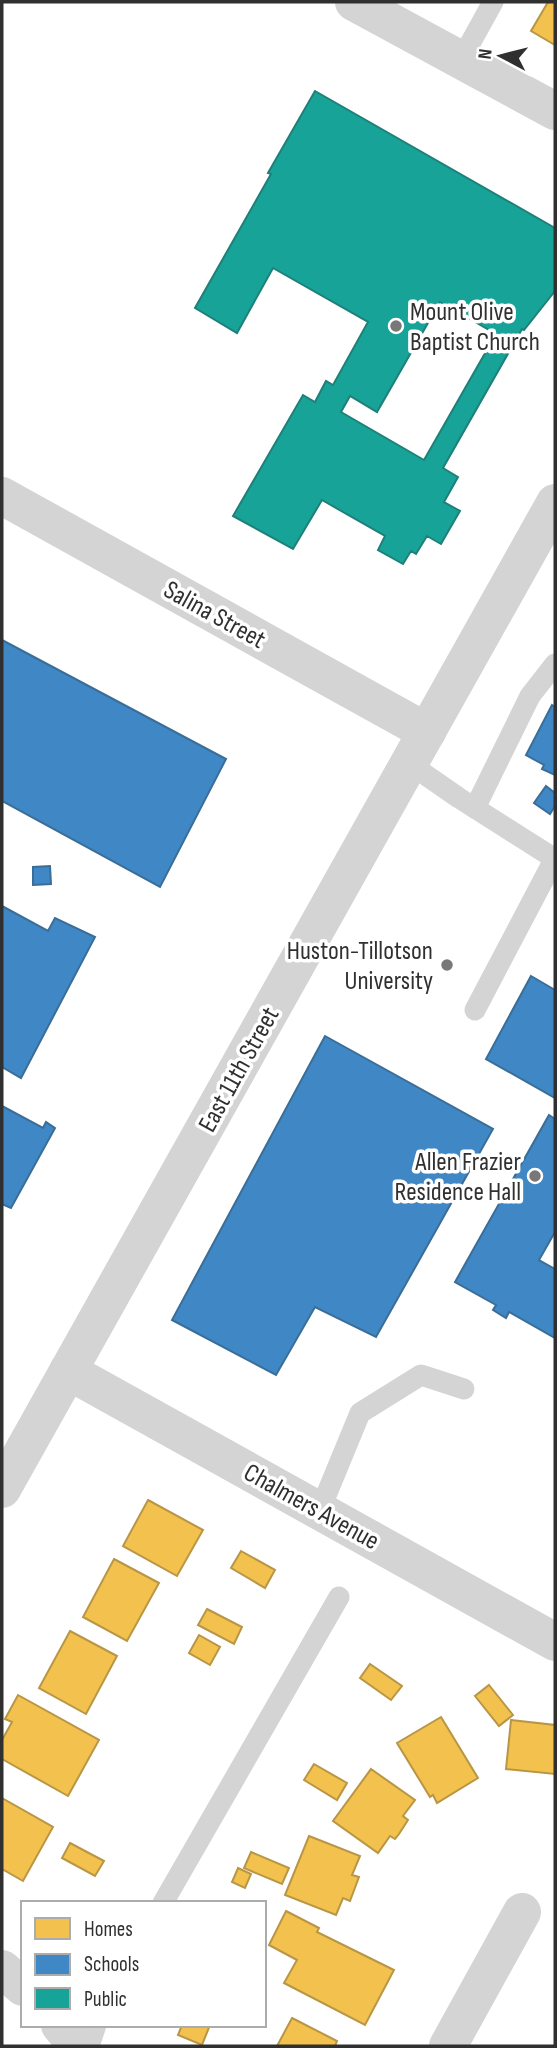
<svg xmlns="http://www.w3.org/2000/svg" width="557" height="2048" viewBox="0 0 557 2048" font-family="'Sofia Sans Condensed',sans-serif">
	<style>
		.homes { fill: #f2c14e; stroke: #b89645; stroke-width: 2 }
		.schools { fill: #3f88c5; stroke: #3a6e98; stroke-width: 2 }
		.public { fill: #17a398; stroke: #1e8079; stroke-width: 2; fill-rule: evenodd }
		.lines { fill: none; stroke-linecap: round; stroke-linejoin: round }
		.service { stroke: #d4d4d4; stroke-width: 21 }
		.minor { stroke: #d4d4d4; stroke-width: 38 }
		.tertiary { stroke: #d4d4d4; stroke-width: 38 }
		.poi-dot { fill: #787878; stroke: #fff; stroke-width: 2.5 }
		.labels { text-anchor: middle; stroke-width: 7; stroke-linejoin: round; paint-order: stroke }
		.poi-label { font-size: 26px; fill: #303030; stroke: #fff; text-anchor: end }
		.street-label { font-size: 26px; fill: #303030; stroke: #fff }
	</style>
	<rect width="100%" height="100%" fill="#fff"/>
	<g class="homes">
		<polygon points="548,2 555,2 555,45 531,31"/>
		<polygon points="148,1500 203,1530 177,1576 123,1546"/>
		<polygon points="241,1551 275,1570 265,1588 231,1568"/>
		<polygon points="114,1559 159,1583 127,1641 83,1617"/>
		<polygon points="207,1609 242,1627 234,1644 198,1625"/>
		<polygon points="70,1631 117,1656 86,1714 39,1688"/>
		<polygon points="199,1635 220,1647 210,1665 189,1653"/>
		<polygon points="370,1664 402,1686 391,1700 360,1678"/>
		<polygon points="489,1685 513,1715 499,1726 475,1696"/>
		<polygon points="18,1695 99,1740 68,1796 2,1759 2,1740 12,1722 5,1719"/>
		<polygon points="441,1717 478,1778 437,1803 433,1795 430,1797 397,1743"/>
		<polygon points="511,1720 555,1725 555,1774 506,1769"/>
		<polygon points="314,1764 347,1783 337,1800 304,1780"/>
		<polygon points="371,1769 415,1800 403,1816 408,1820 399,1834 395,1839 390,1836 378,1853 333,1821"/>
		<polygon points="2,1798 53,1827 23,1881 2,1869"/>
		<polygon points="309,1836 360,1856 352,1875 359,1877 350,1901 343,1898 336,1915 285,1895"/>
		<polygon points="70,1843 104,1861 95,1876 62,1858"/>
		<polygon points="251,1852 289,1868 282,1884 244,1868"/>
		<polygon points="238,1868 251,1874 245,1888 232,1882"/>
		<polygon points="286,1911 319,1928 317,1932 394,1970 365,2025 284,1983 297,1960 269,1945"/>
		<polygon points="292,2018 337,2041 335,2046 277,2046"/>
		<polygon points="182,2025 210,2025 202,2045 178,2035"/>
	</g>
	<g class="schools">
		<polygon points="2,640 226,759 160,887 2,801"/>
		<polygon points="552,705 555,707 555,775 542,769 544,765 526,755"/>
		<polygon points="546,786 555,793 555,806 550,814 534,803"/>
		<polygon points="50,866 51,884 33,885 33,867"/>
		<polygon points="2,906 48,931 55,918 95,937 21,1078 2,1067"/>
		<polygon points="531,976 555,990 555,1098 486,1059"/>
		<polygon points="325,1036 493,1129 376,1337 315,1307 276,1375 172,1320"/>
		<polygon points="2,1106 43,1128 46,1122 55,1128 11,1208 2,1204"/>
		<polygon points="549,1115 555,1119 555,1232 539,1260 555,1269 555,1338 509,1312 506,1318 493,1310 496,1305 455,1282"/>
	</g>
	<path class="public" d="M315,91L555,228V291L524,330L522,329L443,468L458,477L444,502L460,511L441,544L427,536L416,554L411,551L403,564L378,550L385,536L322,500L293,549L233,516L303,395L315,402L326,381L333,385L368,322L273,268L237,333L195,308L271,174L268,173ZM440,302L496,334L424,460L341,412L350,396L377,412Z"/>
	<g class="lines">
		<g class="service">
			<polyline points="461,60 493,2"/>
			<polyline points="410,764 459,798 555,859"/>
			<polyline points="475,808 530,696 555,664"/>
			<polyline points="475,1010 555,858"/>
			<polyline points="320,1510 360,1413 421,1375 464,1389"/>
			<polyline points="163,1903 339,1597"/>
			<polyline points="89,2046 96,2025"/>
		</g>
		<g class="minor">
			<polyline points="2,496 427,732"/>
			<polyline points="68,1371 555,1642"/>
			<polyline points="2,1969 23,1987"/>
			<polyline points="60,2025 77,2046"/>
			<polyline points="448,2046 522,1912"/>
		</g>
		<g class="tertiary">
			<polyline points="354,2 555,111"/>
			<polyline points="2,1489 555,503"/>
		</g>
	</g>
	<g class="poi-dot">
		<circle cx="396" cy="326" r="7"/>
		<circle cx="447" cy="965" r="7"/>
		<circle cx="535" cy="1176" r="7"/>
	</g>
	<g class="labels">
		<g class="poi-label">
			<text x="410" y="320" text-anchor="start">Mount Olive<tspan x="410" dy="30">Baptist Church</tspan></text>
			<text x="433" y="959">Huston-Tillotson<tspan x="433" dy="30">University</tspan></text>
			<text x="521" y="1170">Allen Frazier<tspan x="521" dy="30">Residence Hall</tspan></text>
		</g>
		<g class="street-label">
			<text transform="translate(215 614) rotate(29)" y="9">Salina Street</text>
			<text transform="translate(238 1069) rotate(-61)" y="9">East 11th Street</text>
			<text transform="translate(312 1506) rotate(29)" y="9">Chalmers Avenue</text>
		</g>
	</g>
	<rect width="557" height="2048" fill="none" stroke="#303030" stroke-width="7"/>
	<rect x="21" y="1901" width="245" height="126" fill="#ffffff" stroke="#acacac" stroke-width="2"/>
	<rect x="35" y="1918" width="35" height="21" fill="#f2c14e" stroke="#acacac" stroke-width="2"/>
	<text x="84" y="1936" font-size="21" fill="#303030">Homes</text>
	<rect x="35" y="1954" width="35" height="21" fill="#3f88c5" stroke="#acacac" stroke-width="2"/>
	<text x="84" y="1971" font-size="21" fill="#303030">Schools</text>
	<rect x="35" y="1988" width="35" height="21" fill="#17a398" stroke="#acacac" stroke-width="2"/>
	<text x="84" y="2006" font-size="21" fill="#303030">Public</text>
	<g transform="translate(501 56) rotate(277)" stroke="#ffffff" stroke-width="5" paint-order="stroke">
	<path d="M0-5L12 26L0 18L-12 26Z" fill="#303030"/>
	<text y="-10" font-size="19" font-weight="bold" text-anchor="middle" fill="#303030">N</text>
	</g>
</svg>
